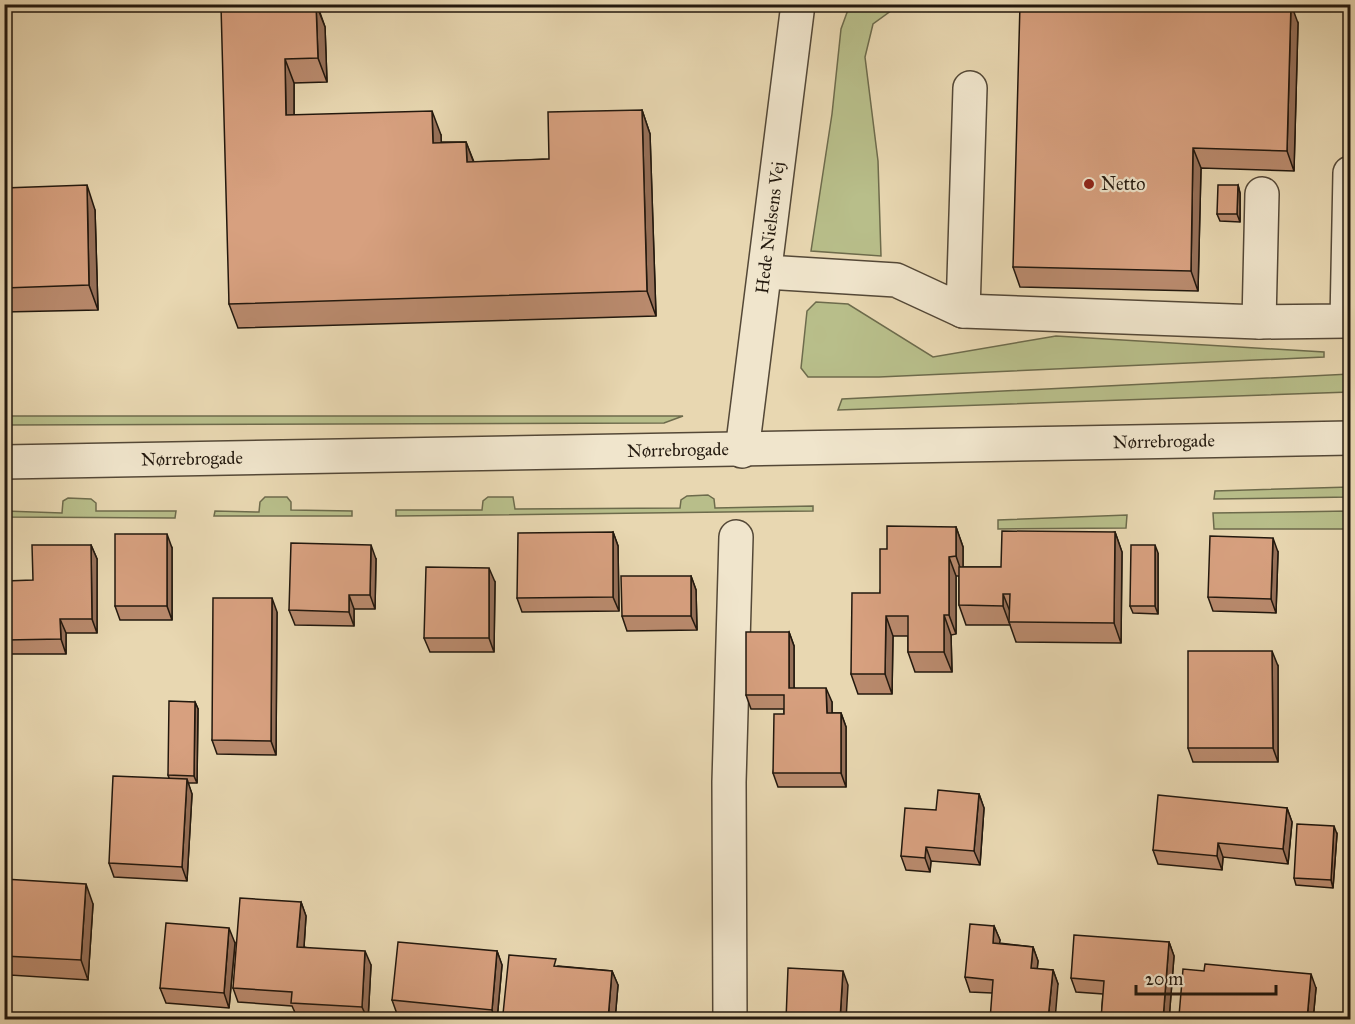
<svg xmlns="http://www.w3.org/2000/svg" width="1355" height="1024" viewBox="0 0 1355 1024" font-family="'IM FELL Great Primer',serif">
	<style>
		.green { fill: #b8be8a; stroke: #6d6b4c; stroke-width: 1.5 }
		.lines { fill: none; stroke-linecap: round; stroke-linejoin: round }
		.minor-casing { stroke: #544837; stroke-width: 36 }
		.minor { stroke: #f0e5cc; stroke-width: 33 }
		.wall { fill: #b98a6d; stroke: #22180e; stroke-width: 1.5 }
		.shaded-wall { fill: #967059; stroke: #22180e; stroke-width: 1.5 }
		.building { fill: #d7a07f; stroke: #22180e; stroke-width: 1.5 }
		.poi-dot { fill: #8f2418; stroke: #f0e5cc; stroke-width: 2 }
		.labels { text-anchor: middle; stroke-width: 4.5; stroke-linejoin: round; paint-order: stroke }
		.poi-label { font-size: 18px; fill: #22180e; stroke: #f0e5cc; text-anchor: start }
		.street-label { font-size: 18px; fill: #22180e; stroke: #f0e5cc }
	</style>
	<rect width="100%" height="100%" fill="#e8d7b1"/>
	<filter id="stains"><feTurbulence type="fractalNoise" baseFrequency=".00333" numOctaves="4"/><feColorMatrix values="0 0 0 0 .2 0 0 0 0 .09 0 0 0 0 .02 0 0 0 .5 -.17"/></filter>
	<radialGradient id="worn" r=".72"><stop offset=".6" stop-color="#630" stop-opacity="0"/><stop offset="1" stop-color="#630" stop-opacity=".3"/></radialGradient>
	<g class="green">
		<polygon points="853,5 899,5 873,24 865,57 878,161 881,256 811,251 832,114 841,29 849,7"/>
		<polygon points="816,302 848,304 933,357 1056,336 1324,352 1324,357 879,377 808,377 801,368 807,311"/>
		<polygon points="1350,374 1350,392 838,410 842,399"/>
		<polygon points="5,416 683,416 664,423 5,425"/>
		<polygon points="1350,487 1350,497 1214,499 1215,491"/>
		<polygon points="708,495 714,499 715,508 813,506 813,511 396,516 396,510 482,510 483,501 488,497 513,497 515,509 680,508 681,500 687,496"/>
		<polygon points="265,497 287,497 291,502 291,510 352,511 352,516 214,516 215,511 259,512 260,502"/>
		<polygon points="68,498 91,499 96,503 96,511 176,511 175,518 5,517 5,511 62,513 63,501"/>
		<polygon points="1350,511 1350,529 1214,529 1213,513"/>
		<polygon points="1127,515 1126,528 998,529 998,520"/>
	</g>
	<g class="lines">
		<defs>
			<g id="minor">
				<polyline points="766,272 896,280 963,311 970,88"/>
				<polyline points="963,311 1259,322 1347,321 1350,173"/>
				<polyline points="1259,322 1262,194"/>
				<path id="s1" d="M742,451L798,4"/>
				<path id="s2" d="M4,462L1350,438"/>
				<polyline points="730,1020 729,782 736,537"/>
			</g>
		</defs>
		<use href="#minor" class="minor-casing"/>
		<use href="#minor" class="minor"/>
	</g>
	<g class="wall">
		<polygon points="256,4 317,4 325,27 327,82 294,83 294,115 441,135 441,142 466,142 474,162 549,159 642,110 650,134 656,316 238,328 229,304"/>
		<polygon points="1298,23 1294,171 1201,168 1198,291 1020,287 1013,267"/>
		<polygon points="1238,185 1240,193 1240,222 1220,221 1217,214"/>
		<polygon points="4,188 95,210 98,310 4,312"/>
		<polygon points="956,527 963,547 963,567 1001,567 1115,532 1122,552 1121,643 1016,642 1010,625 966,625 959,605 959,576 956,576 956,634 951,635 952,672 915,672 908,652 908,636 893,636 892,694 858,694 851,674 880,593 887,549"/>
		<polygon points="613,532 618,546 619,611 522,612 517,598"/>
		<polygon points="91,545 97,559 97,633 66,633 66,654 11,654 6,640 33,580"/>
		<polygon points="172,548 172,620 120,620 115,606"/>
		<polygon points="1278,552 1276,613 1213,611 1208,597"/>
		<polygon points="1158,553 1158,614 1133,613 1130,606"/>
		<polygon points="376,559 375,609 354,609 354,626 295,625 289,610"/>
		<polygon points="691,576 696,590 697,630 627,631 622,616"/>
		<polygon points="495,582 494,652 430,652 424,638"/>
		<polygon points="277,612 276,755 217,754 212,740"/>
		<polygon points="789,632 794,646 794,688 832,702 832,713 841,713 846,727 846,787 778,787 773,773 784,714 784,709 751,709 746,695"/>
		<polygon points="1278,666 1278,762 1193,762 1188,748"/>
		<polygon points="195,702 198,709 197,783 188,783 192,794 187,881 114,877 109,863 169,778 168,775"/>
		<polygon points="979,794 984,808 980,865 931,861 930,872 906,870 901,856 936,810"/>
		<polygon points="1287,808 1292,822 1288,864 1223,857 1222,870 1158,864 1153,850"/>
		<polygon points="1337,834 1333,888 1296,885 1294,878"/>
		<polygon points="4,879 93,904 88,980 10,975 10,988 4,988"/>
		<polygon points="301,902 306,916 304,947 371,965 368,1020 334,1020 297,1017 292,1006 238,1002 233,988"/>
		<polygon points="994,926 1000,940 999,943 1033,947 1038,961 1037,969 1053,970 1058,984 992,993 970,992 965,977"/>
		<polygon points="1169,942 1174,956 1169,1020 1101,1020 1103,994 1076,992 1071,978"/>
		<polygon points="235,943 229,1008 166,1003 160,988"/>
		<polygon points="497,951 502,965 497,1020 451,1020 397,1014 392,1000"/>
		<polygon points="558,966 612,971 618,985 615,1020 505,1020 503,1014"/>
		<polygon points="1316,988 1313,1020 1180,1020 1179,1016"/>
	</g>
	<g class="shaded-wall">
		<polygon points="316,4 325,27 327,82 318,58"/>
		<polygon points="1291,4 1298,23 1294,171 1287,151"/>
		<polygon points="285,59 294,83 294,139 286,115"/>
		<polygon points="642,110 650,134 656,316 647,291"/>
		<polygon points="432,111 441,135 442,167 433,143"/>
		<polygon points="466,142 475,166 467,162"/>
		<polygon points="1193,148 1201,168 1198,291 1191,271"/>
		<polygon points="87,185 95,210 98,310 89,285"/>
		<polygon points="1238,185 1240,193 1240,222 1237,214"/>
		<polygon points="956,527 963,547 963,576 956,556"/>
		<polygon points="613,532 618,546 619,611 613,597"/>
		<polygon points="1115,532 1122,552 1121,643 1114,623"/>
		<polygon points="167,534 172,548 172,620 167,606"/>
		<polygon points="1273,538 1278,552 1276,613 1271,599"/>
		<polygon points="91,545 97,559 97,633 92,619"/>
		<polygon points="371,545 376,559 375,609 370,595"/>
		<polygon points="1155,545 1158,553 1158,614 1155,606"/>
		<polygon points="949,557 956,576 956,634 949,615"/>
		<polygon points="489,568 495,582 494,652 489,638"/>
		<polygon points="691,576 696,590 697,630 691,616"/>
		<polygon points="1003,594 1011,614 1009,622 1010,625 1003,606"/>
		<polygon points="349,595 354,609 354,626 349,612"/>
		<polygon points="272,598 277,612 276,755 271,741"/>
		<polygon points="944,615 951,635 952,672 944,652"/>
		<polygon points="886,616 893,636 892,694 885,674"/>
		<polygon points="60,619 66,633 66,654 61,639"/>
		<polygon points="789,632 794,646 794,702 789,688"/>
		<polygon points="1272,651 1278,666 1278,762 1273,748"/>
		<polygon points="826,688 832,702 832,727 827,713"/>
		<polygon points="195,702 198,709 197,783 194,776"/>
		<polygon points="841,713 846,727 846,787 841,773"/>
		<polygon points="187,779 192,794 187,881 182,867"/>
		<polygon points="979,794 984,808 980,865 974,851"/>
		<polygon points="1287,808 1292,822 1288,864 1283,849"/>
		<polygon points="1334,826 1337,834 1333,888 1331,880"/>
		<polygon points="1218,843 1223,857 1222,870 1217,856"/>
		<polygon points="926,847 931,861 930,872 925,858"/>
		<polygon points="86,884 93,904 88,980 81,960"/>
		<polygon points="301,902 306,916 303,961 297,947"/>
		<polygon points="994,926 1000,940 998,957 993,943"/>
		<polygon points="229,928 235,943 229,1008 224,993"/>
		<polygon points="1169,942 1174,956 1169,1020 1163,1020"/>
		<polygon points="1033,947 1038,961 1036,982 1031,968"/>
		<polygon points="365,951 371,965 368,1020 362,1007"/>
		<polygon points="497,951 502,965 497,1020 495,1020 492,1010"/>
		<polygon points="4,959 10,975 10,988 4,974"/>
		<polygon points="1053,970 1058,984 1055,1020 1048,1020"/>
		<polygon points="612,971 618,985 615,1020 608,1020"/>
		<polygon points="843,971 848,985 846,1020 840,1020"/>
		<polygon points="1311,974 1316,988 1313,1020 1307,1020"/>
	</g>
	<g class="building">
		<polygon points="256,4 316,4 318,58 285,59 286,115 432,111 433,143 466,142 467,162 549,159 548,112 642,110 647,291 229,304 221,6"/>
		<polygon points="1020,4 1291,4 1287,151 1193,148 1191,271 1013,267"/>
		<polygon points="87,185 89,285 4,288 4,188"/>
		<polygon points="1218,185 1238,185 1237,214 1217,214"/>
		<polygon points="887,526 956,527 956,556 949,557 949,615 944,615 944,652 908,652 908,616 886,616 885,674 851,674 852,593 880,593 880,549 887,549"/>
		<polygon points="1002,531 1115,532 1114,623 1009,622 1010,594 1003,594 1003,606 959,605 959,567 1001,567"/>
		<polygon points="613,532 613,597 517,598 518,533"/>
		<rect x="115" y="534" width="52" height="72"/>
		<polygon points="1210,536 1273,538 1271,599 1208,597"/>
		<polygon points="291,543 371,545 370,595 349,595 349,612 289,610"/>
		<polygon points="32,545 91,545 92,619 60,619 61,639 6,640 5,581 33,580"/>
		<polygon points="1131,545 1155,545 1155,606 1130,606"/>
		<polygon points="426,567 489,568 489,638 424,638"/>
		<polygon points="621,576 691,576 691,616 622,616"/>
		<polygon points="213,598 272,598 271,741 212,740"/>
		<polygon points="746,632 789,632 789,688 826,688 827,713 841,713 841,773 773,773 774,714 784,714 784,695 746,695"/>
		<polygon points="1188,651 1272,651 1273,748 1188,748"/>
		<polygon points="169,701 195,702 194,776 168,775"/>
		<polygon points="113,776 187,779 182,867 109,863"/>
		<polygon points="938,790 979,794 974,851 926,847 925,858 901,856 905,808 936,810"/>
		<polygon points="1158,795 1287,808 1283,849 1218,843 1217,856 1153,850"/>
		<polygon points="1297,824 1334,826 1331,880 1294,878"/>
		<polygon points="4,879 86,884 81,960 4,956"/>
		<polygon points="240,898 301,902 297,947 365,951 362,1007 291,1003 292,992 233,988"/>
		<polygon points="166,923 229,928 224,993 160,988"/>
		<polygon points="970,924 994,926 993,943 1033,947 1031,968 1053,970 1048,1020 990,1020 993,980 965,977"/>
		<polygon points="1074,935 1169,942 1163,1020 1101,1019 1104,981 1071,978"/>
		<polygon points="398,942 497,951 492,1010 392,1000"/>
		<polygon points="509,955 556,959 554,966 612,971 608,1020 562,1020 503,1014"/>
		<polygon points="1205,964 1311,974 1307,1020 1200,1020 1201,1017 1179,1016 1183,969 1204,971"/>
		<polygon points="788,968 843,971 840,1020 786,1020"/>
	</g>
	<circle class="poi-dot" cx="1089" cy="184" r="6"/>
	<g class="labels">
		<g class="poi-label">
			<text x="1101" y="190">Netto</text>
		</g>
		<g class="street-label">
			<text dy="6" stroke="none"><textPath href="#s1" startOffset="225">Hede Nielsens Vej</textPath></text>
			<text dy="6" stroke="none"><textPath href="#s2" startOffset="1160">Nørrebrogade</textPath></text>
			<text dy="6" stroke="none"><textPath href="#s2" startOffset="674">Nørrebrogade</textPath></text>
			<text dy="6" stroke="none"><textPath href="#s2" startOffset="188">Nørrebrogade</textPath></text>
		</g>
	</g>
	<rect width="1355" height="1024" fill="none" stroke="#e8d7b1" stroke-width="24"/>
	<rect x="6" y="6" width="1343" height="1012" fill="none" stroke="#22180e" stroke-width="3"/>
	<rect x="12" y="12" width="1331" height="1000" fill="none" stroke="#22180e" stroke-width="1.5"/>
	<path d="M1136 985v9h140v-9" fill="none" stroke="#22180e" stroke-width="3"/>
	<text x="1145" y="985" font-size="18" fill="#22180e" stroke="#f0e5cc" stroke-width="4.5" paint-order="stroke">20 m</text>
	<rect width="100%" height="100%" filter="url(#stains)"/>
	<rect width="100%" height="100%" fill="url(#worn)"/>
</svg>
